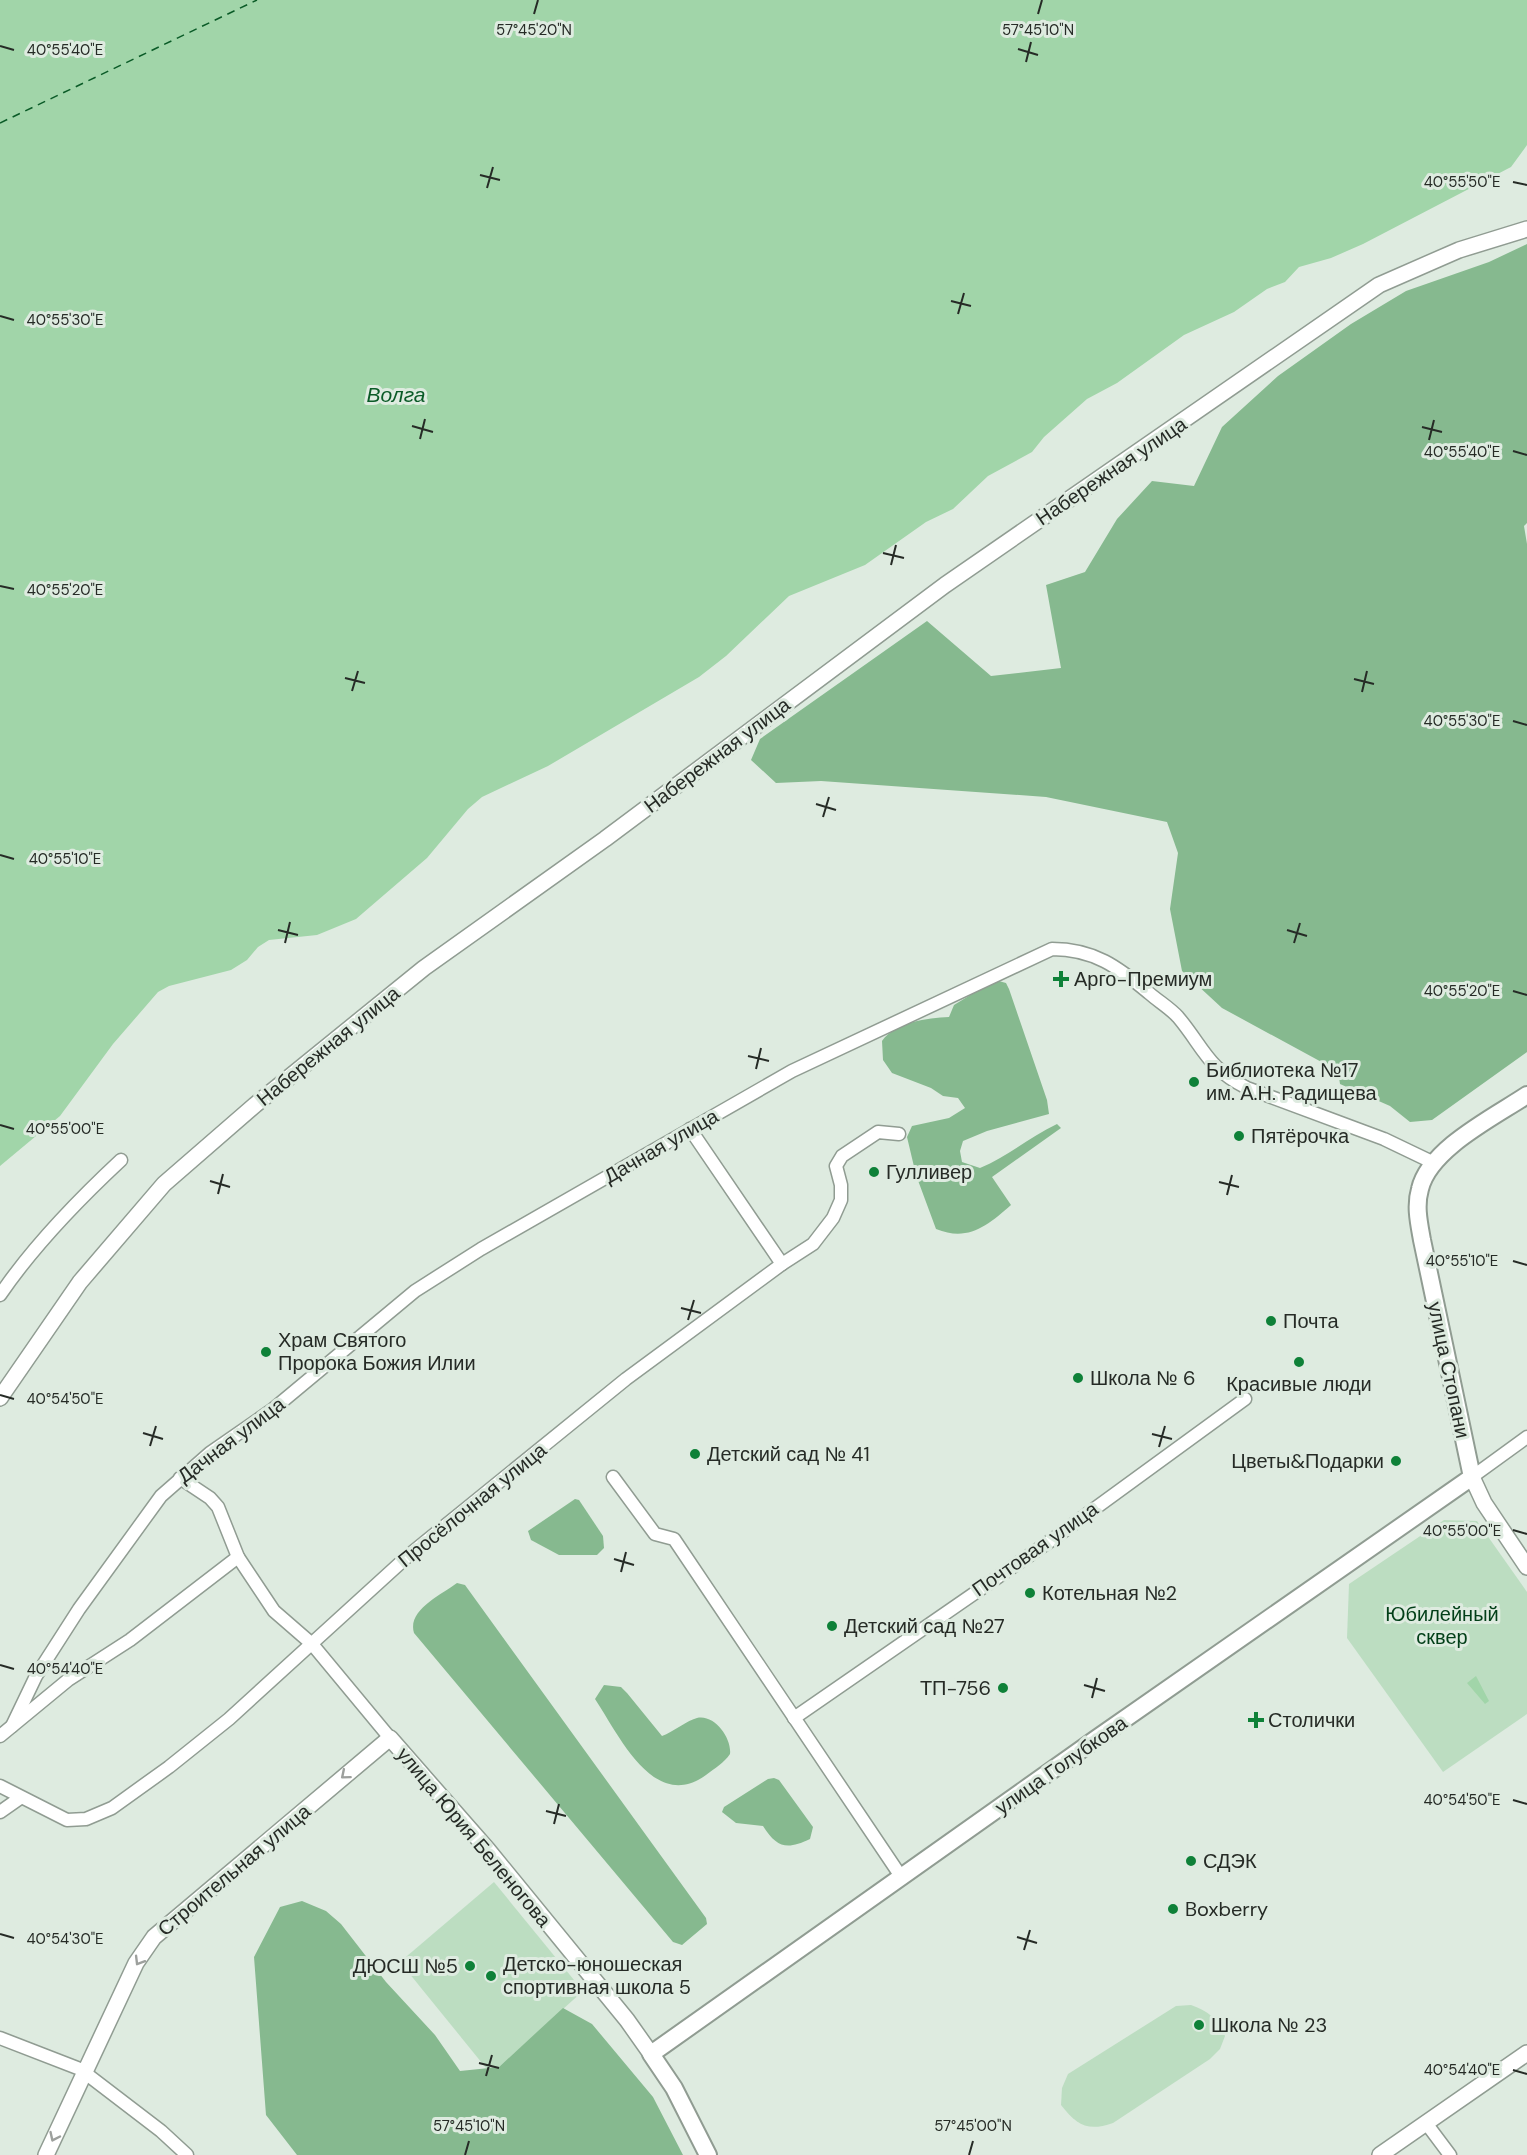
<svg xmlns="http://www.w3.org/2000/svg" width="1527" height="2155" viewBox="0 0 1527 2155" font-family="'DM Sans',sans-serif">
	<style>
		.green { fill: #bcddc1 }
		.forest { fill: #86b98f }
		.water { fill: #a1d5a9 }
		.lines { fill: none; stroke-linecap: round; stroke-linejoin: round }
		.ferry { stroke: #0a5b27; stroke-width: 1.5; stroke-dasharray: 8 6; stroke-linecap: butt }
		.minor-casing { stroke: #909c92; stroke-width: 15 }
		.tertiary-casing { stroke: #909c92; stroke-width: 18 }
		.secondary-casing { stroke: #909c92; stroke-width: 20 }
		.minor { stroke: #fff; stroke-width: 12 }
		.tertiary { stroke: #fff; stroke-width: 15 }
		.secondary { stroke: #fff; stroke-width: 16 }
		.oneway { stroke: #9da09d }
		.ticks { fill: none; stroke: #262b26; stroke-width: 2 }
		.poi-dot { fill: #0e8138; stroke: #deebe0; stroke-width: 2 }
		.labels { text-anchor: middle; stroke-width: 6; stroke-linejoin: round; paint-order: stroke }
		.street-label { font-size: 20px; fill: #262b26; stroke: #deebe0 }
		.poi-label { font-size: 20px; fill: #262b26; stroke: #deebe0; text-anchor: start }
		.park-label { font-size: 20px; fill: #023f18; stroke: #deebe0 }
		.water-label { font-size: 21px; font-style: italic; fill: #0a5b27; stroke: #deebe0 }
		.ticks-label { font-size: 15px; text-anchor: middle; fill: #262b26; stroke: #deebe0; stroke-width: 6; stroke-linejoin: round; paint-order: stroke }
	</style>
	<rect width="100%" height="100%" fill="#deebe0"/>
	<g class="green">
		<polygon points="1444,1520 1477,1521 1527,1592 1527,1714 1443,1772 1347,1638 1349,1584"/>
		<polygon points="494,1882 583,1991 499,2067 486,2068 400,1962"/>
		<path d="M1191,2005C1208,2011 1218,2019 1225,2036L1220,2049L1210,2059L1113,2123C1087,2132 1077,2125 1061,2105L1062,2088L1068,2074L1176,2006Z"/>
	</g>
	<g class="forest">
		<polygon points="1527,244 1527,523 1524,526 1527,544 1527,1052 1432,1120 1410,1122 1390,1106 1340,1084 1338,1071 1222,1008 1182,971 1170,909 1178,853 1167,822 1046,797 821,781 776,783 751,760 760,739 927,621 991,676 1061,668 1046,585 1085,572 1117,519 1152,481 1194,486 1222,427 1278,376 1351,324 1406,291 1489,262"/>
		<path d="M995,980L1006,983L1009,989L1047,1100L1049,1114L987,1131L963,1141L960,1151L962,1162L980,1168C1008,1156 1030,1137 1057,1124L1061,1128L992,1177L1011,1205C987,1226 968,1242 936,1229L916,1175L907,1137L912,1126L949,1118L965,1108L958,1098L943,1096L931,1088L892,1073L883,1060L882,1041C896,1022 927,1018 949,1017L954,1005Z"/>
		<polygon points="575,1499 579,1500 603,1536 604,1548 597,1555 559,1555 531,1540 528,1531"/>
		<path d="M457,1583L465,1585L706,1918L707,1924L682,1945L673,1942L414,1633C407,1610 441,1595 457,1583Z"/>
		<path d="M604,1685L621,1687L627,1693L662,1736C673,1732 688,1720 697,1718C715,1714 732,1739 730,1754C724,1763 715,1768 706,1775C654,1813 619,1735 595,1699Z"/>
		<path d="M774,1778L779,1780L813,1827L810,1839C787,1850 777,1848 763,1826L736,1823L722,1812L724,1807L768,1779Z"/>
		<polygon points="302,1901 326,1911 341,1924 386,1982 435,2035 460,2071 499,2067 563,2008 592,2024 653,2097 683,2155 297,2155 266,2115 254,1957 280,1907"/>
	</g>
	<g class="water">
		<polygon points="0,0 1527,0 1527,145 1511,167 1363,244 1331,258 1299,267 1285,282 1267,289 1234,312 1184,335 1117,383 1087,399 1044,437 1032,452 988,476 953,509 926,522 865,565 789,596 726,656 699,677 548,766 482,797 468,809 427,858 356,919 317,935 269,940 258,947 247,960 231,970 169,986 158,992 113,1044 60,1116 0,1166"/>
		<polygon points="1476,1676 1489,1701 1485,1704 1467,1683"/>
	</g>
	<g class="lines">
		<polyline class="ferry" points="0,123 257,0"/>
		<defs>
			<g id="minor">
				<polyline points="690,1129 782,1264"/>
				<path d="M0,1295C34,1245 77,1201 121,1160"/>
				<polyline points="613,1477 655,1534 674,1539 902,1878"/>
				<polyline points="1472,1477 1527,1437"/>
				<polyline points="180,1478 210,1498 218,1507 238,1557 274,1611 312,1644 390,1738"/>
				<polyline points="794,1718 1053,1539 1245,1399"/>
				<path d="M12,1726L36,1676L79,1609L161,1496L210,1453L272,1410L415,1291L481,1249L792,1071L1052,949C1094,949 1118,967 1149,993C1158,1001 1170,1008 1178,1017C1204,1048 1207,1068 1247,1088L1384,1139L1432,1162"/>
				<polyline points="0,1736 68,1680 130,1640 238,1557"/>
				<polyline points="0,1786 67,1820 86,1819 112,1808 169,1767 229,1719 409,1555 626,1379 782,1264 813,1244 833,1218 841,1200 841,1185 836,1166 842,1156 878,1132 899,1134"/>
				<polyline points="0,1812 20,1798"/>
				<polyline points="0,2038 80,2069 161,2131 187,2155"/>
				<polyline points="1426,2123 1450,2155"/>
			</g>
			<g id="tertiary">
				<polyline points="0,1398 80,1282 164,1184 255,1105 424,968 605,839 945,585 1379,285 1459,250 1527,229"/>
				<polyline points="1472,1477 1484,1503 1527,1567"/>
				<polyline points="46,2155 136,1963 154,1937 390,1738 488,1850 627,2020 651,2054"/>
				<polyline points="1380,2155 1527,2053"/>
			</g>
			<path id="secondary" d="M708,2155L674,2088L651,2054L1096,1739L1472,1477L1422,1240C1419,1223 1415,1206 1420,1189C1429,1149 1494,1117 1527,1095"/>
		</defs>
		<use href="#minor" class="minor-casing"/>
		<use href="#tertiary" class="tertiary-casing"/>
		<use href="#secondary" class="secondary-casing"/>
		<use href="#minor" class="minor"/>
		<use href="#tertiary" class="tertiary"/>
		<use href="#secondary" class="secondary"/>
	</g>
	<defs><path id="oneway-chevron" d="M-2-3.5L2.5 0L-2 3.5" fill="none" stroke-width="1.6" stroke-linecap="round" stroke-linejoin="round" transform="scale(1.5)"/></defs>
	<g class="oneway">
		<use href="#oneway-chevron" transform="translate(345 1775) rotate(140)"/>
		<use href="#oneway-chevron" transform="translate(139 1961) rotate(121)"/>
		<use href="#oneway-chevron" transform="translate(54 2137) rotate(115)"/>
	</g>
	<path class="ticks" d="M534,14L538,0M1038,14L1042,0M0,46L14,50M1018,49L1038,55M1026,62L1031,42M480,175L500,180M1513,182L1527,185M487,188L493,167M951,301L971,306M958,314L964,293M0,316L14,320M412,426L433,432M1422,427L1442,432M420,439L425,419M1429,440L1434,420M1513,451L1527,455M883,553L904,558M891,565L896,545M0,586L14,589M345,678L365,683M1354,679L1374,684M352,691L358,671M1362,692L1367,671M1513,721L1527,725M816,804L836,810M823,817L829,797M0,855L14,859M278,930L298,935M1287,930L1307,936M285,943L290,922M1294,943L1300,923M1513,991L1527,995M748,1056L769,1061M756,1069L761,1048M0,1125L14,1129M210,1181L230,1187M1219,1182L1239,1187M218,1194L223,1174M1227,1195L1232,1175M1513,1261L1527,1265M681,1308L701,1313M688,1320L694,1300M0,1395L14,1399M143,1433L163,1439M1152,1434L1172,1439M150,1446L156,1426M1159,1447L1165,1426M1513,1530L1527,1534M614,1559L634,1565M621,1572L626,1552M0,1665L14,1669M1084,1685L1105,1691M1092,1698L1097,1678M1513,1800L1527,1804M546,1811L566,1816M554,1824L559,1804M0,1934L14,1938M1017,1937L1037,1943M1024,1950L1030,1930M479,2063L499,2068M1513,2070L1527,2074M486,2076L492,2055M465,2155L469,2141M969,2155L973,2141"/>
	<g class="poi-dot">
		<path d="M1058 970h6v6h6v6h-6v6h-6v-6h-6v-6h6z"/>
		<circle cx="1194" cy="1082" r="6"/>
		<circle cx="1239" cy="1136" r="6"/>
		<circle cx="874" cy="1172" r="6"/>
		<circle cx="1271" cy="1321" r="6"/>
		<circle cx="266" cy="1352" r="6"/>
		<circle cx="1299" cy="1362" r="6"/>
		<circle cx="1078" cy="1378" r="6"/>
		<circle cx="695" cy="1454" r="6"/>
		<circle cx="1396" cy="1461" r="6"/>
		<circle cx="1030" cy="1593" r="6"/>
		<circle cx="832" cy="1626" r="6"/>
		<circle cx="1003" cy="1688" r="6"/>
		<path d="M1253 1711h6v6h6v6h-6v6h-6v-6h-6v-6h6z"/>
		<circle cx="1191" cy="1861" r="6"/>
		<circle cx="1173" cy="1909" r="6"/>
		<circle cx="470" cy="1966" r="6"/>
		<circle cx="491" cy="1976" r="6"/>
		<circle cx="1199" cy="2025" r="6"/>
	</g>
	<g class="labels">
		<g class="street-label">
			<text transform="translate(1111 471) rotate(-34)" y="7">Набережная улица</text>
			<text transform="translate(717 755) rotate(-37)" y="7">Набережная улица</text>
			<text transform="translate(328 1046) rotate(-39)" y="7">Набережная улица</text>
			<text transform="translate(661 1146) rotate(-30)" y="7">Дачная улица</text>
			<text transform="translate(1449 1370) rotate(78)" y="7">улица Стопани</text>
			<text transform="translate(231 1440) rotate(-37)" y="7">Дачная улица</text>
			<text transform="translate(472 1505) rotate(-39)" y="7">Просёлочная улица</text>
			<text transform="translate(1035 1549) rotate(-35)" y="7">Почтовая улица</text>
			<text transform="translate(1061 1765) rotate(-35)" y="7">улица Голубкова</text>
			<text transform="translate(474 1837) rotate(50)" y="7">улица Юрия Беленогова</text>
			<text transform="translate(234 1870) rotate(-40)" y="7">Строительная улица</text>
		</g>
		<g class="poi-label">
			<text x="1074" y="986">Арго-Премиум</text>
			<text x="1206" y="1077">Библиотека №17<tspan x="1206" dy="23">им. А.Н. Радищева</tspan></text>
			<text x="1251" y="1143">Пятёрочка</text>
			<text x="886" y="1179">Гулливер</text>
			<text x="1283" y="1328">Почта</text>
			<text x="278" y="1347">Храм Святого<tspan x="278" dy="23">Пророка Божия Илии</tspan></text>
			<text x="1090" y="1385">Школа № 6</text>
			<text x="1299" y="1391" text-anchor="middle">Красивые люди</text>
			<text x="707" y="1461">Детский сад № 41</text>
			<text x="1384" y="1468" text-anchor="end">Цветы&amp;Подарки</text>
			<text x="1042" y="1600">Котельная №2</text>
			<text x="844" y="1633">Детский сад №27</text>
			<text x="991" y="1695" text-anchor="end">ТП-756</text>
			<text x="1268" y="1727">Столички</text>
			<text x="1203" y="1868">СДЭК</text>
			<text x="1185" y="1916">Boxberry</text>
			<text x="503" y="1971">Детско-юношеская<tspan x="503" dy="23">спортивная школа 5</tspan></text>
			<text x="458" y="1973" text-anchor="end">ДЮСШ №5</text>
			<text x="1211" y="2032">Школа № 23</text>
		</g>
		<g class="park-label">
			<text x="1442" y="1621">Юбилейный<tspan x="1442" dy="23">сквер</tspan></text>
		</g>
		<g class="water-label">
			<text x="396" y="402">Волга</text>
		</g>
	</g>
	<g class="ticks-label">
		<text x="534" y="35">57°45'20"N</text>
		<text x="1038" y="35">57°45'10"N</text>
		<text x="65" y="55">40°55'40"E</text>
		<text x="1462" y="187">40°55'50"E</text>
		<text x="65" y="325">40°55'30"E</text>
		<text x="1462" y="457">40°55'40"E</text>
		<text x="65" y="595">40°55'20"E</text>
		<text x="1462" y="726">40°55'30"E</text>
		<text x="65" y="864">40°55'10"E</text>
		<text x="1462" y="996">40°55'20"E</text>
		<text x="65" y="1134">40°55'00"E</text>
		<text x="1462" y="1266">40°55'10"E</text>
		<text x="65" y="1404">40°54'50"E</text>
		<text x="1462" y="1536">40°55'00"E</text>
		<text x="65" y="1674">40°54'40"E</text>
		<text x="1462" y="1805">40°54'50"E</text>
		<text x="65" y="1944">40°54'30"E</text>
		<text x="1462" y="2075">40°54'40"E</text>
		<text x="469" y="2131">57°45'10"N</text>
		<text x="973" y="2131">57°45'00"N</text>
	</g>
</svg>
